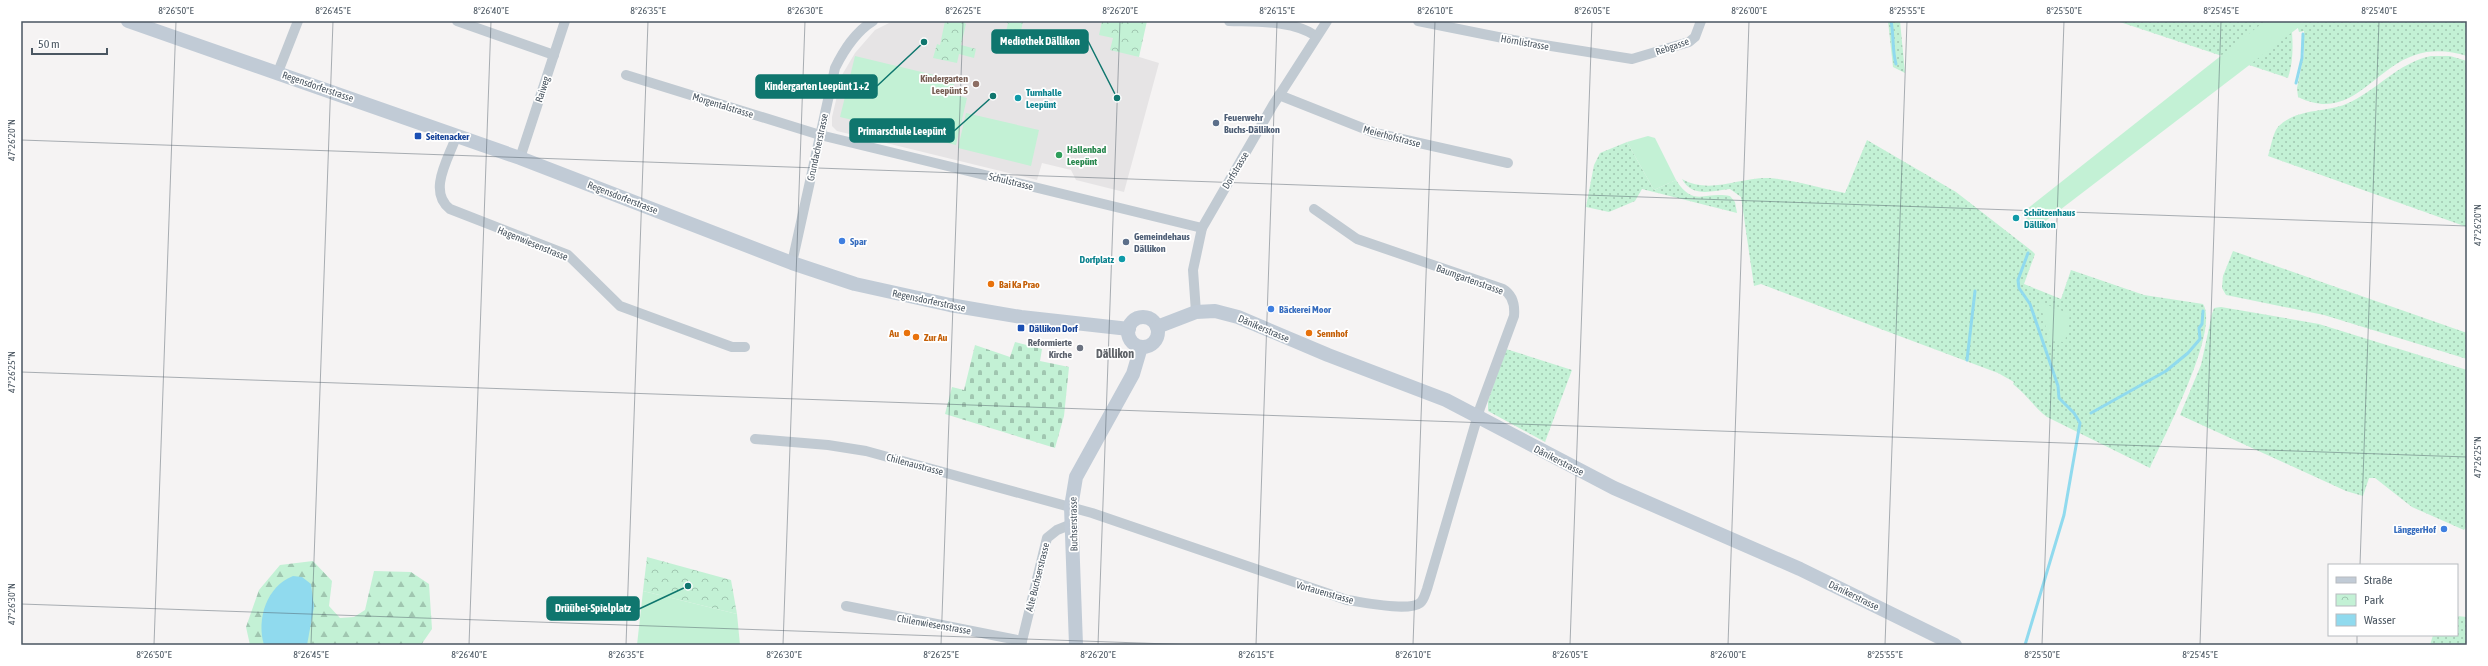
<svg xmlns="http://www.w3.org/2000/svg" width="2488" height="666" viewBox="0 0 2488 666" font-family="'Asap Condensed',sans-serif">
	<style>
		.education { fill: #e6e4e5 }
		.grass { fill: url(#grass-dots) }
		.forest { fill: url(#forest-firs) }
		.cemetery { fill: url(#cemetery-stones) }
		.park { fill: url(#park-crowns) }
		.garden { fill: #c3f1d5 }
		.water { fill: #90daee }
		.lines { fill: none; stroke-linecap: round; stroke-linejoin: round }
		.stream { stroke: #90daee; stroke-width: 3 }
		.street { stroke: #c1cad2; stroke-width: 10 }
		.secondary { stroke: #c1cbd6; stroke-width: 14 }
		.ticks { fill: none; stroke: #4a5661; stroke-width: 1; stroke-opacity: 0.45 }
		.education-dot { fill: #8d6e63; stroke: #fff; stroke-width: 1.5 }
		.culture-dot { fill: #0f9aa8; stroke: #fff; stroke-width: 1.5 }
		.service-dot { fill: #5c6f8a; stroke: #fff; stroke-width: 1.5 }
		.transit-dot { fill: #1a4fb4; stroke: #fff; stroke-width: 1.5 }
		.leisure-dot { fill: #2e9e5b; stroke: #fff; stroke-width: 1.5 }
		.shop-dot { fill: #3f7fe0; stroke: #fff; stroke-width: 1.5 }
		.food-dot { fill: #e8710a; stroke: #fff; stroke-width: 1.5 }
		.worship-dot { fill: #6b7280; stroke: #fff; stroke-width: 1.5 }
		.labels { text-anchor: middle; stroke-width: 3.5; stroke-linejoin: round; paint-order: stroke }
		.street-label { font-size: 10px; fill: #4a5661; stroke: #fff }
		.education-label { font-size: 10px; font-weight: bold; fill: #785e54; stroke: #fff; text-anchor: end }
		.culture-label { font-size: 10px; font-weight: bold; fill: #0d838f; stroke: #fff; text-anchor: start }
		.service-label { font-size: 10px; font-weight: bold; fill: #4e5e75; stroke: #fff; text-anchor: start }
		.transit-label { font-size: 10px; font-weight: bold; fill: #164399; stroke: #fff; text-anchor: start }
		.leisure-label { font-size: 10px; font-weight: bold; fill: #27864d; stroke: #fff; text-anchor: start }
		.shop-label { font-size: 10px; font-weight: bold; fill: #366cbe; stroke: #fff; text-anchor: start }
		.food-label { font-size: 10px; font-weight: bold; fill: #c56008; stroke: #fff; text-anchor: start }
		.worship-label { font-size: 10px; font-weight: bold; fill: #5b616d; stroke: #fff; text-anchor: end }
		.quarter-label { font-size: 12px; font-weight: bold; fill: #5f6368; stroke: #fff }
		.leader { fill: none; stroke: #0f766e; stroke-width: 1.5 }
		.callout-dot { fill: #0f766e; stroke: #fff; stroke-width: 1.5 }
		.callout { fill: #0f766e; stroke: #0f766e; stroke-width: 1.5 }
		.callout-label { font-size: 11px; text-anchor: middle; font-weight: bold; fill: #fff }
		.neatline { fill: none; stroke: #4a5661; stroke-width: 1.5 }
		.ticks-label { font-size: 10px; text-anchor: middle; fill: #4a5661 }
	</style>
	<defs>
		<pattern id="grass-dots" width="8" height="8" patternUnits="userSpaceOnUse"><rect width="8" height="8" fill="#c3f1d5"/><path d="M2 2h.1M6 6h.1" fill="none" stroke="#a0c6b0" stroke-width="1.8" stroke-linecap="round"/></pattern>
		<pattern id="forest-firs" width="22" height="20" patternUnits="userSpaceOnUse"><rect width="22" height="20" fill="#c3f1d5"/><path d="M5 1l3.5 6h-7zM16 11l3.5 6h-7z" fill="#a0c6b0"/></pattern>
		<pattern id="cemetery-stones" width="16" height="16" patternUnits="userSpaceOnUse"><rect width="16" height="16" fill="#c3f1d5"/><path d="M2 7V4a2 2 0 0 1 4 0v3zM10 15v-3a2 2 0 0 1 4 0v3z" fill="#a0c6b0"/></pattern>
		<pattern id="park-crowns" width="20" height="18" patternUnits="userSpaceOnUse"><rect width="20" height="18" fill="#c3f1d5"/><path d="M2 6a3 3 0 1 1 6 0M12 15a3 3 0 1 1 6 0" fill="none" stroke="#a0c6b0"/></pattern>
	</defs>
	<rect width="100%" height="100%" fill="#f5f3f3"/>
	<polygon class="education" points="893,21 1144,21 1136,56 1159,63 1124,192 1076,180 1071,170 1042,163 1037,180 837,131 832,126 832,117 842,75 855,53 875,30"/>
	<g class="grass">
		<polygon points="1888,21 1900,21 1905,73 1893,67"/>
		<path d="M2117,21H2291C2293,41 2294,59 2288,78Z"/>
		<path d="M2296,21H2467V56C2450,51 2433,49 2415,55C2372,69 2351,123 2298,97L2297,88L2304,54V31L2299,32Z"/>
		<path d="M2431,56H2450L2467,61V227L2268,156C2271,148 2273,130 2280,125C2299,108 2324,113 2346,104C2377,91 2397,63 2431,56Z"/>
		<path d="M1867,140L1956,192L2032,251L2035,254L2024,284L2061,299L2071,270L2144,295L2203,304C2220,331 2163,438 2150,468L2047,417C2034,407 2026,394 2013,384L2014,382L1998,373L1761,284L1754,286L1741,197L1730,189C1712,191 1692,198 1682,179C1710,195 1739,177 1769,178C1795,180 1820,188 1845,193Z"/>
		<path d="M1627,142L1654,190L1676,180C1694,208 1704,191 1730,196L1735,202L1737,213L1642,189L1635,201L1609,212L1586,207L1594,165L1600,153Z"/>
		<polygon points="2233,251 2467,333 2467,359 2324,315 2226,295 2222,288 2223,276"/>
		<polygon points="2221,307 2319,324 2467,370 2467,525 2464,530 2412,507 2375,478 2369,478 2363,496 2346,491 2180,415 2201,365 2212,314 2214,308"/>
		<polygon points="1506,349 1572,370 1545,442 1488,411 1488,401"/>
		<polygon points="2457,616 2467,617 2467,645 2430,645 2433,635 2457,635"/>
	</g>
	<polygon class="forest" points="313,561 332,581 329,606 340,618 354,617 365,610 374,571 411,572 429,584 432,629 421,645 250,645 246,627 259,590 280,565"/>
	<polygon class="cemetery" points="1015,342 1042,349 1040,361 1069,367 1064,416 1055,448 945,414 952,387 964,390 975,345 1010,357"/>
	<g class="park">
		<polygon points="945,21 962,21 966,24 961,45 976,49 974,58 959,54 957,63 933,58 937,44 940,45"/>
		<polygon points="999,21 1023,21 1021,31 1012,29 1011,33 1006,32 1008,23"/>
		<polygon points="1102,21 1147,21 1139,57 1110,50 1113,38 1099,35"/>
		<polygon points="647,557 731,580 737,614 643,591"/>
	</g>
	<g class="garden">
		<polygon points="2265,21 2307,21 2035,229 2022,213"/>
		<polygon points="855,56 955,80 952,94 967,98 956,145 840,117"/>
		<polygon points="966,113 1039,130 1031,166 958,148"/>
		<polygon points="1648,136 1655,138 1676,180 1654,190 1627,142"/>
		<polygon points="2040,302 2070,314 2065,342 2049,341"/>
		<polygon points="643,591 737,614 740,645 637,645"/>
	</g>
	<path class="water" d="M293,576L302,577L311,584L314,607L307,645H264C256,619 267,586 293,576Z"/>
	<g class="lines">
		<g class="stream">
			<path d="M1891,21C1894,36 1892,50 1896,64"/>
			<polyline points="2296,83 2302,58 2303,34"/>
			<polyline points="1967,360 1975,291"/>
			<polyline points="2091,413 2166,371 2188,353 2200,339 2199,328 2202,324 2203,311"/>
			<polyline points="2025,645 2064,515 2080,423 2074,413 2059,398 2058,386 2030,304 2019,288 2018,280 2028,253"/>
		</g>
		<g class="street">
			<polyline points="457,21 554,55"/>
			<path d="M1229,21C1256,22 1293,20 1316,36"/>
			<polyline points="1418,21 1513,40 1632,59 1689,42 1695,37 1701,21"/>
			<polyline points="278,72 298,21"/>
			<polyline points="626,75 820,135 1202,228"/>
			<polyline points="1279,95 1375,133 1508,163"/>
			<path d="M456,137C449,158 427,191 450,209L568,255L620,306L732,347H745"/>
			<polyline points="520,158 565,21"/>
			<path d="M792,263L835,68C844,50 855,32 873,21"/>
			<polyline points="1196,312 1193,270 1202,228 1273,105 1327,21"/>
			<path d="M755,439L828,445L866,451L1092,513L1347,600C1362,602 1408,612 1420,603C1424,600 1425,594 1427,589L1480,408L1514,316C1515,305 1513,295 1503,289L1357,239L1314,209"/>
			<polyline points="846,606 1022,641"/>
			<polyline points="1021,645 1047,538 1057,530 1072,524"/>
		</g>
		<g class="secondary">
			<polyline points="128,21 520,158 792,263 855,284 950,305 1021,317 1129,329"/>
			<circle cx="1143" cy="332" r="15"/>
			<polyline points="1157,327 1196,312 1215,311 1238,317 1328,355 1446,400 1614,488 1800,569 1955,645"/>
			<polyline points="1076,645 1071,507 1076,477 1133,374 1141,347"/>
		</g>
	</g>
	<path class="ticks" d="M21,140L2467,226M21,372L2467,457M2360,565L2379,21M21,604L1197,645M154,645L176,21M311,645L333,21M469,645L491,21M626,645L648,21M783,645L805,21M941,645L963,21M1098,645L1120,21M1256,645L1277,21M1413,645L1435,21M1570,645L1592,21M1728,645L1749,21M1885,645L1907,21M2042,645L2064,21M2200,645L2221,21M2357,645V635"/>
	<circle class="education-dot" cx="976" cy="84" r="4"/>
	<g class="culture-dot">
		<circle cx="1018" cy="98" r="4"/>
		<circle cx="2016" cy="218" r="4"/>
		<circle cx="1122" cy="259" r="4"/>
	</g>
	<g class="service-dot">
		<circle cx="1216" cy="123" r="4"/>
		<circle cx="1126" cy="242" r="4"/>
	</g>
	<g class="transit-dot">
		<rect x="414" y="132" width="8" height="8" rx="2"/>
		<rect x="1017" y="324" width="8" height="8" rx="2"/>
	</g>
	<circle class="leisure-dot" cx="1059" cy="155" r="4"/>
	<g class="shop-dot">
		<circle cx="842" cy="241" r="4"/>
		<circle cx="1271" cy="309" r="4"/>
		<circle cx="2444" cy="529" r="4"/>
	</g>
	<g class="food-dot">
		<circle cx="991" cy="284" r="4"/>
		<circle cx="907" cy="333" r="4"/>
		<circle cx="1309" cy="333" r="4"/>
		<circle cx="916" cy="337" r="4"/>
	</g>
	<circle class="worship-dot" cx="1080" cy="348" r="4"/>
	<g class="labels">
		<g class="street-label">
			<text transform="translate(1525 42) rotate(10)" y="4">Hörnlistrasse</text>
			<text transform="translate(1672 46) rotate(-19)" y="4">Rebgasse</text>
			<text transform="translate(318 86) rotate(19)" y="4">Regensdorferstrasse</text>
			<text transform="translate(542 89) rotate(-72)" y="4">Raiweg</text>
			<text transform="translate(723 105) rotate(17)" y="4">Morgentalstrasse</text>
			<text transform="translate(1392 136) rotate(15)" y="4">Meierhofstrasse</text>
			<text transform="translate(817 147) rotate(-78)" y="4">Grundacherstrasse</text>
			<text transform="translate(1235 170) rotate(-59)" y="4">Dorfstrasse</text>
			<text transform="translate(1011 181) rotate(14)" y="4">Schulstrasse</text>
			<text transform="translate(623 197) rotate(21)" y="4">Regensdorferstrasse</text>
			<text transform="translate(533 243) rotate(22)" y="4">Hagenwiesenstrasse</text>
			<text transform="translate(1470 279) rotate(20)" y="4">Baumgartenstrasse</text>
			<text transform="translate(929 300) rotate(12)" y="4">Regensdorferstrasse</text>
			<text transform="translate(1264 328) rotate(23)" y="4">Dänikerstrasse</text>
			<text transform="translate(1559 460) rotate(27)" y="4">Dänikerstrasse</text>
			<text transform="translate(915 464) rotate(15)" y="4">Chilenaustrasse</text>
			<text transform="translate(1073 524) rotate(-91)" y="4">Buchserstrasse</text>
			<text transform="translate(1037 577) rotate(-76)" y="4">Alte Buchserstrasse</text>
			<text transform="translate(1325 592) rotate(16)" y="4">Vortauenstrasse</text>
			<text transform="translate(1854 595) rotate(26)" y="4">Dänikerstrasse</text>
			<text transform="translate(934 624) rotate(10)" y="4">Chilenwiesenstrasse</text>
		</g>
		<g class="education-label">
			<text x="968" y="82">Kindergarten<tspan x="968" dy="12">Leepünt 5</tspan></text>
		</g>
		<g class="culture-label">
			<text x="1026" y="96">Turnhalle<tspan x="1026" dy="12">Leepünt</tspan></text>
			<text x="2024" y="216">Schützenhaus<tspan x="2024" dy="12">Dällikon</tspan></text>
			<text x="1114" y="263" text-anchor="end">Dorfplatz</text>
		</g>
		<g class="service-label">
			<text x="1224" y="121">Feuerwehr<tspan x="1224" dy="12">Buchs-Dällikon</tspan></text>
			<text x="1134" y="240">Gemeindehaus<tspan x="1134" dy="12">Dällikon</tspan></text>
		</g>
		<g class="transit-label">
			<text x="426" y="140">Seitenacker</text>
			<text x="1029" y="332">Dällikon Dorf</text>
		</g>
		<g class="leisure-label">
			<text x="1067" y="153">Hallenbad<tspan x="1067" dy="12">Leepünt</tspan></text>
		</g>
		<g class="shop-label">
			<text x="850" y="245">Spar</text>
			<text x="1279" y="313">Bäckerei Moor</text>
			<text x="2436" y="533" text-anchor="end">LänggerHof</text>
		</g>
		<g class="food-label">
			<text x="999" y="288">Bai Ka Prao</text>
			<text x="899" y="337" text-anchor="end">Au</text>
			<text x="1317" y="337">Sennhof</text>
			<text x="924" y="341">Zur Au</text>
		</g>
		<g class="worship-label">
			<text x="1072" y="346">Reformierte<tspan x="1072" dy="12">Kirche</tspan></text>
		</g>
		<g class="quarter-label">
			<text x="1115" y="358">Dällikon</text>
		</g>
	</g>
	<path class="leader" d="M1117 98L1088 41M924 42L877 86M993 96L954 131M688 586L639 609"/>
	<g class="callout-dot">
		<circle cx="1117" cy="98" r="4"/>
		<circle cx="924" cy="42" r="4"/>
		<circle cx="993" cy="96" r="4"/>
		<circle cx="688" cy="586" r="4"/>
	</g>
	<g class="callout">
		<rect x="992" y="30" width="96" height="23" rx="4"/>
		<rect x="756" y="75" width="121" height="23" rx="4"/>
		<rect x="850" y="119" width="104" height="23" rx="4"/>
		<rect x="547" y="597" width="92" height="23" rx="4"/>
	</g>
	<g class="callout-label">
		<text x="1040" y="45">Mediothek Dällikon</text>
		<text x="817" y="90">Kindergarten Leepünt 1+2</text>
		<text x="902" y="135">Primarschule Leepünt</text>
		<text x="593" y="612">Drüübei-Spielplatz</text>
	</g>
	<rect width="2488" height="666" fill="none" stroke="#ffffff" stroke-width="44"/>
	<rect x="2328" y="564" width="130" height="72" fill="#ffffff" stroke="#b7bbc0"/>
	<rect x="2336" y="577" width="20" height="6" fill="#c1cbd6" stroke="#b7bbc0"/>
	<text x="2364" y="584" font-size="12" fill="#4a5661">Straße</text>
	<rect x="2336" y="594" width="20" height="12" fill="url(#park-crowns)" stroke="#b7bbc0"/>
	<text x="2364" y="604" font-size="12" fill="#4a5661">Park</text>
	<rect x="2336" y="614" width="20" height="12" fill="#90daee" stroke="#b7bbc0"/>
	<text x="2364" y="624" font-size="12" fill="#4a5661">Wasser</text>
	<path d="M32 48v6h75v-6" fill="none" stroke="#4a5661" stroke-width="2"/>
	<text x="38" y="48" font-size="12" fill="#4a5661" stroke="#ffffff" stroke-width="3" paint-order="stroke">50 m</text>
	<rect x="22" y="22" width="2444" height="622" class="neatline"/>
	<g class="ticks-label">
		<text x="176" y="14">8°26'50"E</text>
		<text x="333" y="14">8°26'45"E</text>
		<text x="491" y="14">8°26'40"E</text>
		<text x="648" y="14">8°26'35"E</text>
		<text x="805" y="14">8°26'30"E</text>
		<text x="963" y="14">8°26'25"E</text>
		<text x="1120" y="14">8°26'20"E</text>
		<text x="1277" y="14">8°26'15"E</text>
		<text x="1435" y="14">8°26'10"E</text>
		<text x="1592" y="14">8°26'05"E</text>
		<text x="1749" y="14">8°26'00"E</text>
		<text x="1907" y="14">8°25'55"E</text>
		<text x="2064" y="14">8°25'50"E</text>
		<text x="2221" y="14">8°25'45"E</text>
		<text x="2379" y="14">8°25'40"E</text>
		<text transform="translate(11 140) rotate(-90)" y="4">47°26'20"N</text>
		<text transform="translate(2477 225) rotate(-90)" y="4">47°26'20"N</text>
		<text transform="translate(11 372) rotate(-90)" y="4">47°26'25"N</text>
		<text transform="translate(2477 457) rotate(-90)" y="4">47°26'25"N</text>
		<text transform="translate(11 604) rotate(-90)" y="4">47°26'30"N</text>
		<text x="154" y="658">8°26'50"E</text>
		<text x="311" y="658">8°26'45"E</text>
		<text x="469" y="658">8°26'40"E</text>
		<text x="626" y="658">8°26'35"E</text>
		<text x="784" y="658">8°26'30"E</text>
		<text x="941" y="658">8°26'25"E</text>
		<text x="1098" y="658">8°26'20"E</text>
		<text x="1256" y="658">8°26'15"E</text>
		<text x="1413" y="658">8°26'10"E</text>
		<text x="1570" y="658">8°26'05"E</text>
		<text x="1728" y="658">8°26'00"E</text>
		<text x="1885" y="658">8°25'55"E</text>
		<text x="2042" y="658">8°25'50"E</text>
		<text x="2200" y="658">8°25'45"E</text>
	</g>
</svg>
